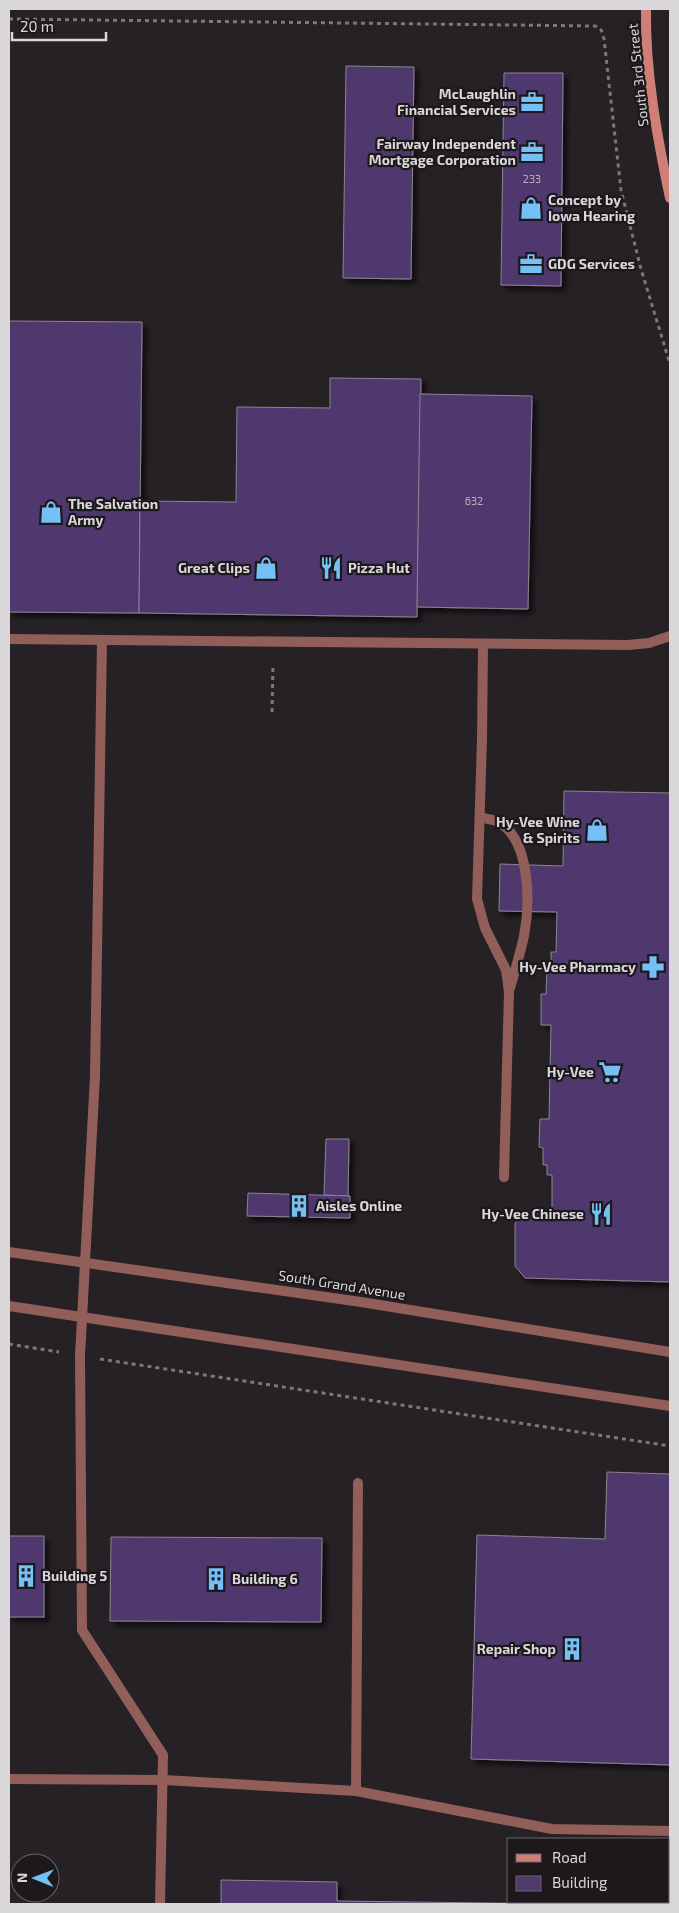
<svg xmlns="http://www.w3.org/2000/svg" width="679" height="1913" viewBox="0 0 679 1913" font-family="'Exo 2',sans-serif">
	<style>
		.building { fill: #50396d; stroke: #89868c; filter: url(#shadow) }
		.lines { fill: none; stroke-linecap: round; stroke-linejoin: round }
		.path { stroke: #7b787b; stroke-width: 3; stroke-dasharray: 4 4; stroke-linecap: butt }
		.service { stroke: #915e59; stroke-width: 10 }
		.tertiary { stroke: #915e59; stroke-width: 10 }
		.secondary { stroke: #cf7f76; stroke-width: 10 }
		.labels { text-anchor: middle; stroke-width: 4.5; stroke-linejoin: round; paint-order: stroke }
		.number-label { font-size: 11px; fill: #b8b0bf }
		.street-label { font-size: 14px; fill: #dad7da; stroke: #1c181c }
		.poi-label { font-size: 14px; font-weight: bold; fill: #dad7da; stroke: #1c181c; text-anchor: end }
	</style>
	<defs>
		<filter id="shadow"><feDropShadow dx="4.5" dy="4.5" stdDeviation="2.5" flood-color="#0009"/></filter>
	</defs>
	<rect width="100%" height="100%" fill="#252125"/>
	<g class="building">
		<polygon points="346,66 414,67 411,279 343,278"/>
		<polygon points="504,73 563,73 561,286 501,285"/>
		<polygon points="9,321 142,322 139,613 9,612"/>
		<polygon points="330,378 421,379 417,617 139,613 140,501 236,502 237,407 330,408"/>
		<polygon points="420,394 532,396 528,609 417,607"/>
		<polygon points="564,791 670,793 670,1282 525,1278 515,1266 515,1223 524,1212 552,1213 552,1175 547,1175 547,1165 543,1165 543,1148 539,1147 540,1119 549,1119 551,1025 541,1025 541,994 546,994 547,968 551,968 551,952 556,952 557,912 499,911 500,864 563,866"/>
		<polygon points="326,1139 349,1139 348,1196 324,1195"/>
		<polygon points="248,1193 350,1196 350,1218 247,1216"/>
		<polygon points="607,1472 670,1474 670,1765 471,1759 477,1535 605,1539"/>
		<rect x="9" y="1536" width="35" height="81"/>
		<polygon points="111,1537 322,1538 321,1622 110,1621"/>
		<polygon points="221,1880 337,1882 337,1901 564,1904 221,1904"/>
		<rect x="582" y="1902" width="73" height="2"/>
	</g>
	<g class="lines">
		<g class="path">
			<path d="M9,19L595,26C602,28 602,32 604,39L621,190L641,269L670,364"/>
			<polyline points="272,712 273,665"/>
			<polyline points="9,1344 59,1352"/>
			<polyline points="100,1359 670,1446"/>
		</g>
		<g class="service">
			<polyline points="9,639 628,645 649,643 670,636"/>
			<polyline points="102,640 95,1076 80,1356 82,1630 163,1755 160,1904"/>
			<polyline points="483,644 482,739 477,899 485,928 506,970 509,992 504,1177"/>
			<path d="M480,817C485,819 493,819 498,822C531,839 530,905 524,936C520,954 515,971 510,988"/>
			<polyline points="9,1779 164,1780 356,1791 552,1829 670,1831"/>
			<polyline points="356,1791 358,1483"/>
		</g>
		<g class="tertiary">
			<polyline points="9,1252 361,1302 670,1352"/>
			<polyline points="9,1306 670,1406"/>
		</g>
		<path class="secondary" d="M646,9C645,72 657,136 670,198"/>
	</g>
	<defs>
		<symbol id="office-bare" viewBox="-9 -9 18 18"><path d="M-6-3h4V-5.5h4V-3h4V5H-6ZM-1-4.5V-3h2v-1.5ZM-6 0V1H6V0Z" fill="#75c0f6" stroke="#1c181c" stroke-width="2.5" paint-order="stroke"/></symbol>
		<symbol id="shop-bare" viewBox="-9 -9 18 18"><path d="M-5-2.5h2.3a2.7 3.5 0 0 1 5.4 0H5L5.5 6h-11ZM-1.5-2.5h3a1.5 2.3 0 0 0-3 0Z" fill="#75c0f6" stroke="#1c181c" stroke-width="2.5" paint-order="stroke"/></symbol>
		<symbol id="restaurant-bare" viewBox="-9 -9 18 18"><path d="M-5-6h1v4h1v-4h1v4h1v-4h1v5L-1.5 .5V6h-2V.5L-5-1ZM5-6V6H3V1.5H1.5Q1.5-4 5-6Z" fill="#75c0f6" stroke="#1c181c" stroke-width="2.5" paint-order="stroke"/></symbol>
		<symbol id="pharmacy-bare" viewBox="-9 -9 18 18"><path d="M-2-6h4v4h4v4h-4v4h-4v-4h-4v-4h4Z" fill="#75c0f6" stroke="#1c181c" stroke-width="2.5" paint-order="stroke"/></symbol>
		<symbol id="supermarket-bare" viewBox="-9 -9 18 18"><path d="M-6-5.5h2.5l.6 2H6L4.5 2H-2.5L-4.4-4H-6ZM-1.5 3.2a1.3 1.3 0 1 0 .1 0ZM3 3.2a1.3 1.3 0 1 0 .1 0Z" fill="#75c0f6" stroke="#1c181c" stroke-width="2.5" paint-order="stroke"/></symbol>
		<symbol id="building-bare" viewBox="-9 -9 18 18"><path d="M-4-6H4V6H1V3H-1V6H-4ZM-2.5-4.3h1.7v1.8h-1.7ZM.8-4.3h1.7v1.8H.8ZM-2.5-1h1.7V.8h-1.7ZM.8-1h1.7V.8H.8Z" fill="#75c0f6" stroke="#1c181c" stroke-width="2.5" paint-order="stroke"/></symbol>
	</defs>
	<g fill-rule="evenodd">
		<use href="#office-bare" x="516" y="86" width="32" height="32"/>
		<use href="#office-bare" x="516" y="136" width="32" height="32"/>
		<use href="#shop-bare" x="515" y="192" width="32" height="32"/>
		<use href="#office-bare" x="515" y="248" width="32" height="32"/>
		<use href="#shop-bare" x="35" y="496" width="32" height="32"/>
		<use href="#shop-bare" x="250" y="552" width="32" height="32"/>
		<use href="#restaurant-bare" x="315" y="552" width="32" height="32"/>
		<use href="#shop-bare" x="581" y="814" width="32" height="32"/>
		<use href="#pharmacy-bare" x="637" y="951" width="32" height="32"/>
		<use href="#supermarket-bare" x="594" y="1056" width="32" height="32"/>
		<use href="#building-bare" x="283" y="1190" width="32" height="32"/>
		<use href="#restaurant-bare" x="585" y="1198" width="32" height="32"/>
		<use href="#building-bare" x="10" y="1560" width="32" height="32"/>
		<use href="#building-bare" x="200" y="1563" width="32" height="32"/>
		<use href="#building-bare" x="556" y="1633" width="32" height="32"/>
	</g>
	<g class="labels">
		<g class="number-label">
			<text x="532" y="183">233</text>
			<text x="474" y="505">632</text>
		</g>
		<g class="street-label">
			<text transform="translate(638 75) rotate(-96)" y="5">South 3rd Street</text>
			<text transform="translate(342 1285) rotate(9)" y="5">South Grand Avenue</text>
		</g>
		<g class="poi-label">
			<text x="516" y="99">McLaughlin<tspan x="516" dy="16">Financial Services</tspan></text>
			<text x="516" y="149">Fairway Independent<tspan x="516" dy="16">Mortgage Corporation</tspan></text>
			<text x="548" y="205" text-anchor="start">Concept by<tspan x="548" dy="16">Iowa Hearing</tspan></text>
			<text x="548" y="269" text-anchor="start">GDG Services</text>
			<text x="68" y="509" text-anchor="start">The Salvation<tspan x="68" dy="16">Army</tspan></text>
			<text x="250" y="573">Great Clips</text>
			<text x="348" y="573" text-anchor="start">Pizza Hut</text>
			<text x="580" y="827">Hy-Vee Wine<tspan x="580" dy="16">&amp; Spirits</tspan></text>
			<text x="636" y="972">Hy-Vee Pharmacy</text>
			<text x="594" y="1077">Hy-Vee</text>
			<text x="316" y="1211" text-anchor="start">Aisles Online</text>
			<text x="584" y="1219">Hy-Vee Chinese</text>
			<text x="42" y="1581" text-anchor="start">Building 5</text>
			<text x="232" y="1584" text-anchor="start">Building 6</text>
			<text x="556" y="1654">Repair Shop</text>
		</g>
	</g>
	<rect width="679" height="1913" fill="none" stroke="#dad7da" stroke-width="20"/>
	<rect x="507" y="1838" width="162" height="65" fill="#1c181c" stroke="#686468"/>
	<rect x="516" y="1854" width="25" height="8" fill="#cf7f76" stroke="#686468"/>
	<text x="552" y="1863" font-size="15" fill="#dad7da">Road</text>
	<rect x="516" y="1876" width="25" height="15" fill="#50396d" stroke="#686468"/>
	<text x="552" y="1888" font-size="15" fill="#dad7da">Building</text>
	<g transform="translate(35 1878) rotate(271)"><circle r="24" fill="#1c181c" stroke="#686468"/>
	<path d="M0-4L9 19L0 12L-9 19Z" fill="#75c0f6"/>
	<text y="-8" font-size="14" font-weight="bold" text-anchor="middle" fill="#dad7da">N</text>
	</g>
	<path d="M12 32v8h94v-8" fill="none" stroke="#dad7da" stroke-width="2.5"/>
	<text x="20" y="32" font-size="15" fill="#dad7da" stroke="#1c181c" stroke-width="4" paint-order="stroke">20 m</text>
</svg>
